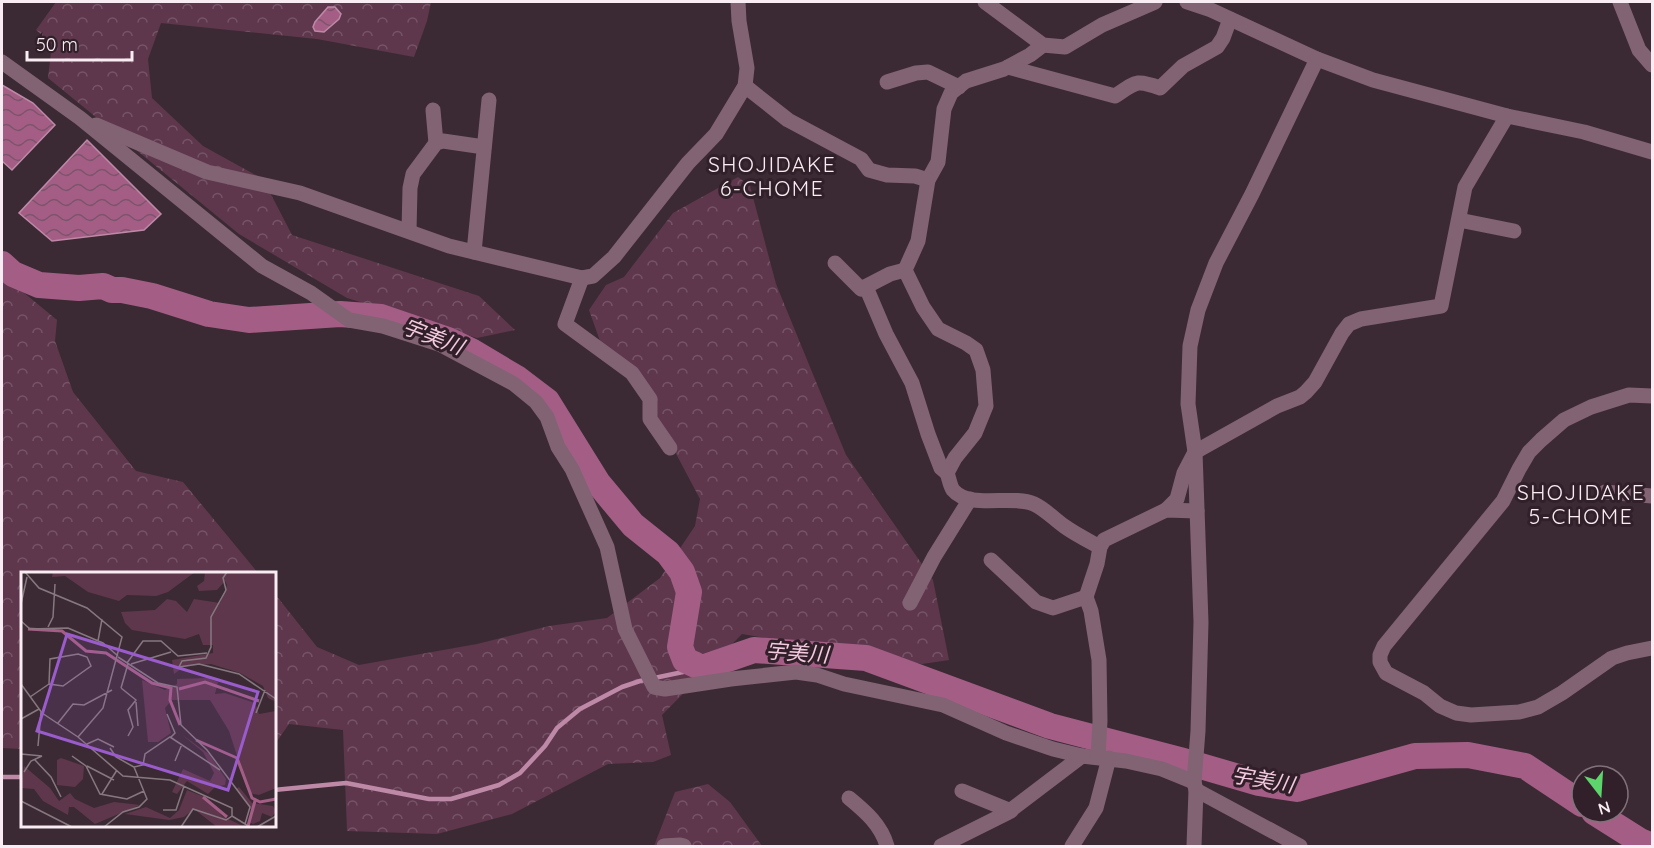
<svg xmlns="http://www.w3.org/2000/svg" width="1654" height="848" viewBox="0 0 1654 848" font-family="Quicksand,'Noto Sans JP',sans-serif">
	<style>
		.forest { fill: url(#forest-crowns) }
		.water { fill: url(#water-waves); stroke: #be89a7; stroke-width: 1.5 }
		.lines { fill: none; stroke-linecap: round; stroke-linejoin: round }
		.stream { stroke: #be89a7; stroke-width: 4.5 }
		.river { stroke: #a45e86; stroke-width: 26 }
		.minor { stroke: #826374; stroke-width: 15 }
		.labels { text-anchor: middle; stroke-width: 6; stroke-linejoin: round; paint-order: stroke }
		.neighbourhood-label { font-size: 21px; letter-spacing: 1.5px; fill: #f9edf3; stroke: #312029 }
		.water-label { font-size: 21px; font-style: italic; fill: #f3cadf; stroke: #312029 }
		.inset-river { fill: none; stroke: #a45e86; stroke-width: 3 }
		.inset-road { fill: none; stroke: #877880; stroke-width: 1.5 }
		.view { fill: #9a5ccc; fill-opacity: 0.15; stroke: #9a5ccc; stroke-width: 3 }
		.inset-edge { fill: none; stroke: #f9edf3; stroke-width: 3 }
	</style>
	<defs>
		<pattern id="forest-crowns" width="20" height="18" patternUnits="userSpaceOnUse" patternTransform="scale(1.5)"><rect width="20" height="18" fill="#5e374d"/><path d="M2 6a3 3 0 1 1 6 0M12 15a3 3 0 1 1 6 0" fill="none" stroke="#765467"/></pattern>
		<pattern id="water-waves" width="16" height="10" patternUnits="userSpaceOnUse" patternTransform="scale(1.5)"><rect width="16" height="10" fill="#a45e86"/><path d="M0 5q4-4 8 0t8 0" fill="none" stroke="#7c546b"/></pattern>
	</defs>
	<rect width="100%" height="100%" fill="#3b2a33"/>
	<g class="forest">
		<polygon points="56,2 431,2 427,21 414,57 317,39 161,23 148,59 152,98 203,146 263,179 292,235 479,296 515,330 477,338 347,298 239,234 48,78 52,44 36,30"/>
		<polygon points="738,177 750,186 776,284 846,455 933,580 949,660 922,664 742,634 662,715 671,755 653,762 608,764 512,814 437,834 347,831 343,730 289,724 275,744 275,594 317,647 359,665 477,644 549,626 607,618 660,578 695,526 700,499 637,380 600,341 589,310 606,285 624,277 673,213"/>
		<polygon points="2,279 23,292 57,320 55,341 73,392 136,471 183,482 258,573 22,574 22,749 2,748"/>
		<polygon points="708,784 730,802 762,846 654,846 675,792"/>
	</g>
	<g class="water">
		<polygon points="328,7 335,7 341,14 339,19 324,32 315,31 313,27 315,22"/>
		<polygon points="2,85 33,103 55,125 12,170 2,161"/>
		<polygon points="87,140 161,214 144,230 52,241 19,213"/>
	</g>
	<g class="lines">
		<g class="stream">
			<polyline points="2,777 22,777"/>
			<polyline points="274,790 346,783 429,799 451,799 499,785 520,773 545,746 557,728 580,709 622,687 640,681 702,668"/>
		</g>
		<g class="river">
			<polyline points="2,264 13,274 39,285 79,288 103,286 112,290 122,290 152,296 209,314 249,320 340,314 381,317 448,340 471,351 518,379 547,401 598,483 633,525 668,553 682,572 689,592 680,647 685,660 702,668 754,650 866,658 1050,726 1180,760 1259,783 1297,789 1415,756 1468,755 1525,766 1582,804"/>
			<polyline points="1594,812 1640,841 1652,846"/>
		</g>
		<g class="minor">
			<polyline points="985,2 1043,45 1065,47 1102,25 1155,2"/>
			<polyline points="1187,2 1211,10 1317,59 1373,80 1507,116 1584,132 1652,152"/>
			<polyline points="1620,2 1639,50 1652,65"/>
			<path d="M1043,45L1030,55L1004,69L966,81L951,93L944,109L938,162L928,180L918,241L905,270L923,307L938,329L966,343L976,350L983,370L986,406L975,433L955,458L947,473C949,478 950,486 953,490C970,510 1011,494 1034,504C1045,509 1054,519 1064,526C1075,534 1087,540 1100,547"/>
			<polyline points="2,62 80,118 262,266 311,293 349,320 383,326 439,344 514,384 536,402 547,417 558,447 572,469 607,547 625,629 654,687 665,689 731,679 796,672 817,675 844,684 943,705 1006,733 1053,749 1082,756 1126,761 1162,769 1194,782"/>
			<path d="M1008,67L1115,96C1136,82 1136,79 1160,88L1183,66L1217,47L1223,38L1230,19"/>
			<polyline points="887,82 916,73 928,72 959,87"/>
			<polyline points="745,86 788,120 861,159 869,170 887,175 915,176 928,180"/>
			<polyline points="433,110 436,143"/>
			<polyline points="96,125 207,172 300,193 449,246 582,278 593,276 614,257 688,163 716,134 745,86 747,68 739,21 738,2"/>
			<polyline points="1459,220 1514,231"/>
			<polyline points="409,231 410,188 413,174 436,143 443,141 484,147"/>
			<polyline points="474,252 489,100"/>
			<polyline points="835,263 861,289 890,274 905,270"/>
			<polyline points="582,278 565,324 632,373 650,399 650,419 670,448"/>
			<polyline points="866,287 886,334 912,383 928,434 941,468 947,473"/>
			<polyline points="1652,396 1629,395 1591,407 1564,420 1541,440 1529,452 1519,469 1503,501 1384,646 1380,655 1380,662 1386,673 1424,693 1440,706 1456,713 1471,715 1519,712 1538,707 1562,693 1612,658 1627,653 1652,648"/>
			<polyline points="1605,492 1652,496"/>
			<polyline points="1166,510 1177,499 1184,473 1195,452 1277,406 1300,397 1306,392 1315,382 1342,333 1349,324 1361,319 1441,306 1465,187 1507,116"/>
			<polyline points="991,560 1036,602 1053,608 1086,597"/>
			<polyline points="910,603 934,557 970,499"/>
			<polyline points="1098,757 1100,721 1099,660 1091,611 1086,597 1097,564 1100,547 1104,540 1166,510 1197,511"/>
			<polyline points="1196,790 1300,846"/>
			<polyline points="962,791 1011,811"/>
			<path d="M849,798C866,812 881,825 887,846"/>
			<polyline points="664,846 680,845 684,846"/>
			<polyline points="941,846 1007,813 1082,756"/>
			<polyline points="1072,846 1096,808 1109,758"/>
			<polyline points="1194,846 1196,790 1194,782 1198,731 1201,622 1195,452 1188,404 1190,346 1198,310 1216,263 1252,194 1317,59"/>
		</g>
	</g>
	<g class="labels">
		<g class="neighbourhood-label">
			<text x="772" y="172">SHOJIDAKE<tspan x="772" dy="24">6-CHOME</tspan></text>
			<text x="1581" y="500">SHOJIDAKE<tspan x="1581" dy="24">5-CHOME</tspan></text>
		</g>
		<g class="water-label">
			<text transform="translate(433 337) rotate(21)" y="7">宇美川</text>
			<text transform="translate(797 653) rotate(4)" y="7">宇美川</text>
			<text transform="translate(1263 780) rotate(10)" y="7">宇美川</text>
		</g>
	</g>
	<g transform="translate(21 572)">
		<rect width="255" height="255" fill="#3b2a33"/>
		<path d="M32,0H174L147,20L135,24L106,23L98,29L67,20L44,4L31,5ZM184,0H255V130L247,126L242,114L219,101L190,92L164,94L153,102L151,88L192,81V73H182L178,62L164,67L111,58L104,51L100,40L134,38L146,27L155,29L166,40L173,27L199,31L206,13L204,9L196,18L178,19L176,14L183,9ZM186,106L197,110L194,122L204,121L234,131L238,142L255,139V216L238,223L228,221L208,159L189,128H151L144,136L150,161L137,170H127L121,108L144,118L156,112V107ZM160,162L188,182L205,207L204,213L194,215L187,222L166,209L156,222L151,220L162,197L189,209L193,201L182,180ZM3,194L29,216L38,229L49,221L54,227L73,236L93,230L119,233L74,252L53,235H48L47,243L22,229L13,217L0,216ZM218,215L231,231L252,234L255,239L251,245L241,241L239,249L232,252L228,250L230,238L215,217ZM166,218L186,226L201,244L224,255H196L173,237L163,245L148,248L104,242L125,235L149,246L158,238Z" fill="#5e374d"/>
		<path d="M40,186L63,194L62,207L54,215L36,213V188Z" fill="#5e374d"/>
		<path class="inset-river" d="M7,57L41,59L65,79L85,81L131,111L150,116L149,128L159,153M158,117L184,110L238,129M175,168L216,186L231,226L239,230L255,227M182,225L206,245M227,254L234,229"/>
		<path class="inset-road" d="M4,0L18,16L66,36L101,65L82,136L57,165M206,0L202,6L205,18L190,45V75L185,86L161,89L158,95L178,92L218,102L255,127M0,32L6,5M0,49L9,57L47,56L82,71L97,84M27,55L32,45L34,12M77,69L81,47M57,82L66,85L70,94L42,114L28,112L29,87ZM97,85L137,111L156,115L160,153L186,178L229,235L224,252M106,91L122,69H140L157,84L186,81M110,92L150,80M0,112L21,141L57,165L102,204L149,208L211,236V244L205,248L172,237L160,255M100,116L115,128L107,138L112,155L107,164M100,116L107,92M9,125L28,112M115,130L117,154M235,141L244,118M146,142L154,161L150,165M0,147L18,137M37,151L52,132L63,133L91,118M66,172L77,167L93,175M17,174L20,140M0,182L21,184M51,184L65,194L79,222L106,227L123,219M14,188L30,205L40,225M154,189L161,172M66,194L93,208M113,195L122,193L124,182L149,165L199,198M3,200L10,189L21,184M81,222L96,198M0,229L51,255M142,238H155L163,214M211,244L229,255M83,255L102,240L118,235L126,227L113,195L95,185L89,176M236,255L255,244"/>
		<path class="view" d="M46,62L237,120L207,218L16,159Z"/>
		<rect width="255" height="255" class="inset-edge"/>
	</g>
	<rect width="1654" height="848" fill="none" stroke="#f9edf3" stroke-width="6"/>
	<g transform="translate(1600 794) rotate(163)"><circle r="28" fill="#312029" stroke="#81727a" stroke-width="1.5"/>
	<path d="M0-4.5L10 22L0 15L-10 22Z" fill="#5ed56c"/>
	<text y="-9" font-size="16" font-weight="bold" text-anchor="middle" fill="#f9edf3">N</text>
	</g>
	<path d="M27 51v9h105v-9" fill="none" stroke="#f9edf3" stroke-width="3"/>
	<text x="36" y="51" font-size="18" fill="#f9edf3" stroke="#312029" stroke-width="4.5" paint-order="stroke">50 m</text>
</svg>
